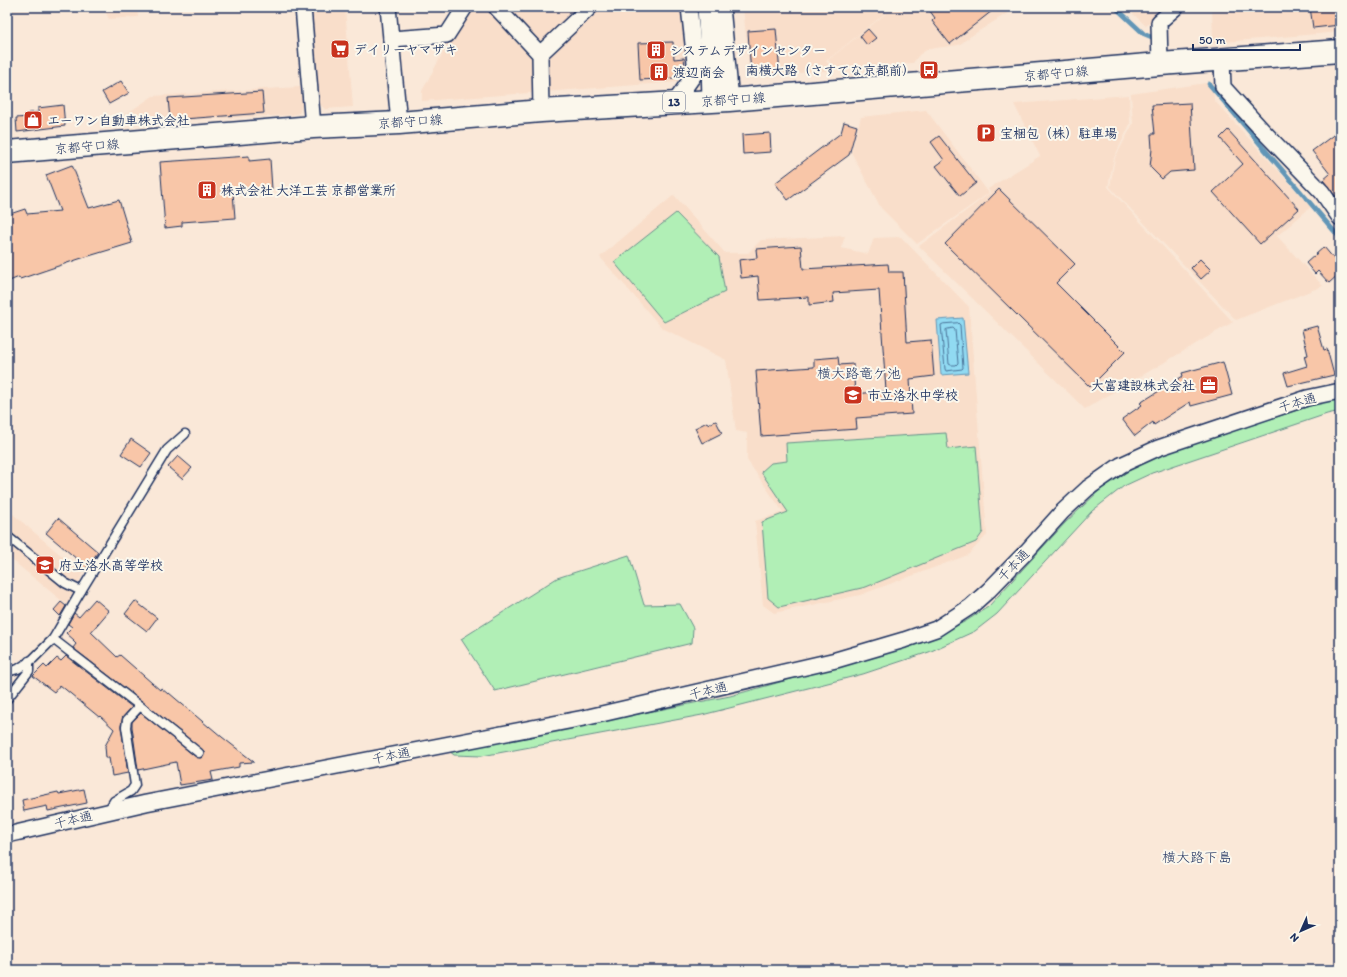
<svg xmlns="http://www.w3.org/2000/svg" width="1347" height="977" viewBox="0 0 1347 977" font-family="Itim,'Klee One',sans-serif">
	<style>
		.built { fill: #f9deca }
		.green { fill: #b1efb6; stroke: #668f8a }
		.water { fill: #91daf2; stroke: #6296b7 }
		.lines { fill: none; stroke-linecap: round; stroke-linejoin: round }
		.shore { stroke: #4a7399; stroke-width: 1 }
		.stream { stroke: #6296b7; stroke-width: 4.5 }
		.building { fill: #f8c6a8; stroke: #1b2f5e }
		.service-casing { stroke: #1b2f5e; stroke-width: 11 }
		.minor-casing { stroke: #1b2f5e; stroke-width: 18 }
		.tertiary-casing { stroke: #1b2f5e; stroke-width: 22 }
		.primary-casing { stroke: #1b2f5e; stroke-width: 25 }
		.service { stroke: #fbf7ec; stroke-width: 8 }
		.minor { stroke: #fbf7ec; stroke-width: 15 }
		.tertiary { stroke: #fbf7ec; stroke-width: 19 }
		.primary { stroke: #fbf7ec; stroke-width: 22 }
		.labels { text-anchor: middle; stroke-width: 4; stroke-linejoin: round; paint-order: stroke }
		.shield { fill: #fbf7ec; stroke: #5e6b89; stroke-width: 1 }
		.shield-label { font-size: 12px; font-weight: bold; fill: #1b2f5e }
		.poi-label { font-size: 13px; font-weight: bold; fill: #1b2f5e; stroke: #fbf7ec; text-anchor: start }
		.street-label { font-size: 13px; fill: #1b2f5e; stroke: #fbf7ec }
		.neighbourhood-label { font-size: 14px; fill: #1b2f5e; stroke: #fbf7ec }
	</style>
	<rect width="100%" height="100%" fill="#fae8d8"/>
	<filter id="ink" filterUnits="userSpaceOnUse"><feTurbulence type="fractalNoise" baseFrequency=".025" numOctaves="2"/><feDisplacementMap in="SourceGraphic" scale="8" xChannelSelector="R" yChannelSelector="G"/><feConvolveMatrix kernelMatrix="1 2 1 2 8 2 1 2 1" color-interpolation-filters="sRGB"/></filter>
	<g filter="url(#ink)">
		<g class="built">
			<polygon points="103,7 137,7 138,17 109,19"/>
			<polygon points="309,7 345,7 353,107 325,109 316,101"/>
			<polygon points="468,7 695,7 688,65 677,82 422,101 422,91"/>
			<polygon points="743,7 893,7 826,61 834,70 750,77"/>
			<polygon points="894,7 1017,7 971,36 959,45 928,49 919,55 913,63 836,69 828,60"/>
			<polygon points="1126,7 1167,7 1146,26"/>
			<polygon points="1212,7 1340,7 1340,32 1213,43"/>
			<polygon points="1213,82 1214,100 1311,207 1277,236 1323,286 1236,320 1110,187 1115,158 1133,124 1131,94"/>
			<polygon points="300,87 303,103 299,113 293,115 121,123 123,116 153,96"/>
			<polygon points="1129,95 1130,124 1114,158 1108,187 1233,322 1085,409 919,246 990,193 988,189 1040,156 1014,104"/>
			<polygon points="926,110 989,193 917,244 881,208 851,152 861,117"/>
			<polygon points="674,195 725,253 748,253 761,240 845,236 841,248 868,254 874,238 901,237 969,307 987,535 968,555 860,595 774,613 763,605 755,521 783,512 747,460 747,433 736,431 726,360 662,328 600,257"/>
			<polygon points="7,509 83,574 67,605 7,556"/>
		</g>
		<g class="green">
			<polygon points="676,213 719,257 725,292 664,322 614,262"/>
			<polygon points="1340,398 1340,411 1327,414 1152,473 1124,486 1092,511 997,614 975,631 929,652 863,674 702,715 482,756 454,755 449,751 730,696 924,642 966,621 988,607 1065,523 1100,490 1145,460 1328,400"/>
			<polygon points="946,433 948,449 976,446 983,532 976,542 866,587 779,607 768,598 762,522 788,512 761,472 771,463 787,461 786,443"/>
			<polygon points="629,555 644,605 680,604 693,628 692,643 495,691 461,639 557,578"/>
		</g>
		<polygon class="water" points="963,318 968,373 941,375 937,320"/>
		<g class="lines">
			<g class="shore">
				<polygon points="958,323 960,325 963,368 962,369 946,371 945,369 941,325 943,324"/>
				<polygon points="948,329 953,328 955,330 958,363 956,365 951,365 949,364 946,330"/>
			</g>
			<g class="stream">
				<polyline points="1115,7 1144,34 1156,39"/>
				<polyline points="1209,84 1340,238"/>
			</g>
		</g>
		<g class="building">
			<polygon points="927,7 997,7 950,44 932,21 935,18"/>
			<polygon points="1310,7 1340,7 1340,25 1313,28"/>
			<polygon points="776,29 780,73 751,75 748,31"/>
			<polygon points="868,29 876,38 867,45 860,36"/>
			<polygon points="673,42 674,59 684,58 685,66 674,78 640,80 638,43"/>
			<polygon points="121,81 129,93 109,104 102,92"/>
			<polygon points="262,92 264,113 170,120 168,98"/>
			<polygon points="1190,103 1194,170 1170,172 1162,179 1150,167 1152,149 1151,134 1155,134 1152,105"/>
			<polygon points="63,105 65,126 17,132 16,118 29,117 28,113 38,112 38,108"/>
			<polygon points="844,122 857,126 849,155 788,200 775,183 841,133"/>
			<polygon points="1228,130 1299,209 1260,244 1213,192 1243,164 1220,138"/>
			<polygon points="1340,130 1340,202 1323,180 1330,174 1312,151"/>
			<polygon points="770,133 771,152 743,154 742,135"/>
			<polygon points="939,136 976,183 960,196 936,166 944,160 931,142"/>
			<polygon points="249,156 249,161 270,159 272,189 233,192 235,218 182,222 182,226 165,228 160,162"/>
			<polygon points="72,165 89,208 119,200 132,243 79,259 20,279 19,277 7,282 7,215 25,209 27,214 60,211 46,175"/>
			<polygon points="999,189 1075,264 1056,283 1125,352 1090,387 945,244"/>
			<polygon points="801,246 803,269 888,264 889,272 903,272 907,342 931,340 934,376 910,379 912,414 856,418 857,429 761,436 756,371 814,367 814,359 838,357 839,365 853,364 855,394 886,391 879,290 833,293 834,302 809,305 809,297 760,300 758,276 741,278 739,260 757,258 756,249"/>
			<polygon points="1324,247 1340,266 1340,273 1329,283 1318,271 1315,274 1306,263"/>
			<polygon points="1200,259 1211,270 1201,279 1191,268"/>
			<polygon points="1317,326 1324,350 1327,349 1334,375 1288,386 1284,373 1307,366 1304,356 1308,355 1302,330"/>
			<polygon points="1223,362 1232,395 1191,406 1190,402 1154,425 1153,422 1135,436 1122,419 1142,405 1140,403 1183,376 1182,373"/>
			<polygon points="716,421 722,433 702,443 695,428 707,422 708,424"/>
			<polygon points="131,439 151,453 141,467 121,454"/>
			<polygon points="178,456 192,468 182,479 168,467"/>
			<polygon points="58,518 98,552 84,571 75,563 78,560 46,533"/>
			<polygon points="95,599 109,611 91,632 117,657 120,655 160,690 161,688 168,694 169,693 209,727 209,726 222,737 254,762 239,763 239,767 211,772 213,780 180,785 176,762 138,770 132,727 132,722 141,713 196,757 201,758 204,754 204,751 143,702 73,648 76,644 73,641 74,640 66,633 72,627 68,624 74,613 79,617"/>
			<polygon points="135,601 157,618 147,631 125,614"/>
			<polygon points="61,602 66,606 60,616 54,610"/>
			<polygon points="66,656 132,707 123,717 121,726 128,773 112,776 109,758 106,758 105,746 114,729 100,716 99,717 60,685 54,692 33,676 44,665 47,668 57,658 61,661"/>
			<polygon points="84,789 87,803 48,811 47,806 24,811 22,800 58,792 59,794"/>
		</g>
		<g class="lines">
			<defs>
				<g id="service">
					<polyline points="7,536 65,583 81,591"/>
					<polyline points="53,639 140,706 199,753"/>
					<polyline points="7,672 18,669 33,659 53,639 81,591 167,450 185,434"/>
					<polyline points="7,699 29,671 29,661"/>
					<polyline points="108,811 114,801 131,791 135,785 126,727 127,720 140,706"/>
				</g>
				<g id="minor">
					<polyline points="303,7 313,127"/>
					<polyline points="388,7 399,123"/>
					<polyline points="496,7 540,54 541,111"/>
					<polyline points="391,39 447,35 465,7"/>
					<polyline points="540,54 590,7"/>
					<polyline points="1222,60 1223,87 1264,132 1322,192 1340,218"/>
					<polyline points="1160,64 1159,22 1176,7"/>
					<polyline points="675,102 696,72 689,7"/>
					<polyline points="7,835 146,803 584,718 836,660 904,640 936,629 970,607 989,590 1027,551 1062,512 1088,488 1121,465 1158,448 1307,398 1340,391"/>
				</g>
				<g id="tertiary">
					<polyline points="707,7 711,62 712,101"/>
					<polyline points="720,7 729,100"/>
				</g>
				<polyline id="primary" points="7,152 313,127 399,123 541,111 729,100 1160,64 1340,51"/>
			</defs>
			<use href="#service" class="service-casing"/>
			<use href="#minor" class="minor-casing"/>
			<use href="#tertiary" class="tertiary-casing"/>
			<use href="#primary" class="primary-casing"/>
			<use href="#service" class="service"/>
			<use href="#minor" class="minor"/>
			<use href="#tertiary" class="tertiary"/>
			<use href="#primary" class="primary"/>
		</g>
	</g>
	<defs>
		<symbol id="supermarket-square" viewBox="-11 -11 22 22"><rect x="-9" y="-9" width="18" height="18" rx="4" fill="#c8321e" stroke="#fbf7ec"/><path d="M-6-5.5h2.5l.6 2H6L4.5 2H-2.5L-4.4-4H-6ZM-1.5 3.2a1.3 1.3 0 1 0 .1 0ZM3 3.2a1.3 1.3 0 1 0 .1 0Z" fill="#fff"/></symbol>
		<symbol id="building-square" viewBox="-11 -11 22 22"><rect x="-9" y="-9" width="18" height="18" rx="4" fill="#c8321e" stroke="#fbf7ec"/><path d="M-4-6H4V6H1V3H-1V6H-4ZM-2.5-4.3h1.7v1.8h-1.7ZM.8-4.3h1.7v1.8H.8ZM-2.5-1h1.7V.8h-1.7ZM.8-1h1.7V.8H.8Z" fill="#fff"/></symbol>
		<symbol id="bus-square" viewBox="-11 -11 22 22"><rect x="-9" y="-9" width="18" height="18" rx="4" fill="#c8321e" stroke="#fbf7ec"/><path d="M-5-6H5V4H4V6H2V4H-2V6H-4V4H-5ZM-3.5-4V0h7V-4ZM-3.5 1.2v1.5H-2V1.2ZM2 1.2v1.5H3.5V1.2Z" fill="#fff"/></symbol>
		<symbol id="shop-square" viewBox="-11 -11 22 22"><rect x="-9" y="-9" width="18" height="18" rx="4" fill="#c8321e" stroke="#fbf7ec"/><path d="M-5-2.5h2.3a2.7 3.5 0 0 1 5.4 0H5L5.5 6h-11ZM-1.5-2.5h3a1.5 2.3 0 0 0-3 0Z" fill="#fff"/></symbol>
		<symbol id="parking-square" viewBox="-11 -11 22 22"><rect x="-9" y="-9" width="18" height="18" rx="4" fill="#c8321e" stroke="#fbf7ec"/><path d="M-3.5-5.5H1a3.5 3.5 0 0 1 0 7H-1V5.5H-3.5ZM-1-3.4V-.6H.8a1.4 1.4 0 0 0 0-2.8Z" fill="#fff"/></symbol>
		<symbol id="office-square" viewBox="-11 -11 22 22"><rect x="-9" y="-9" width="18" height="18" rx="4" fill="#c8321e" stroke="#fbf7ec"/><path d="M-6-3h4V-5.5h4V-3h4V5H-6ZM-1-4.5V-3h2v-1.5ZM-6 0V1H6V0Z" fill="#fff"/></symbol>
		<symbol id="school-square" viewBox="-11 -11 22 22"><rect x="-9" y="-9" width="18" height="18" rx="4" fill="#c8321e" stroke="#fbf7ec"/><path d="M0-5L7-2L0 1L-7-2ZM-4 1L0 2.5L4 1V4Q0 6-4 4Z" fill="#fff"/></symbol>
	</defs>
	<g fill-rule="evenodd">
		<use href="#supermarket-square" x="329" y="38" width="22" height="22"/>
		<use href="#building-square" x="645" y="39" width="22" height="22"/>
		<use href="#bus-square" x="918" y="59" width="22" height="22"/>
		<use href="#building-square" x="648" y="61" width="22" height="22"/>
		<use href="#shop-square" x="22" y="109" width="22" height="22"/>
		<use href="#parking-square" x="975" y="122" width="22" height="22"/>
		<use href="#building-square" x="196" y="179" width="22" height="22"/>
		<use href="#office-square" x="1198" y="374" width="22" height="22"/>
		<use href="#school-square" x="842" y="384" width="22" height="22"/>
		<use href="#school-square" x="34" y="554" width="22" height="22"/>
	</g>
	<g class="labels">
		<rect class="shield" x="663" y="92" width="22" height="20" rx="3"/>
		<g class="shield-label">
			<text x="674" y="106">13</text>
		</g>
		<g class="poi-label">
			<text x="354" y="54">デイリーヤマザキ</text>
			<text x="670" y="55">システムデザインセンター</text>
			<text x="915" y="75" text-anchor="end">南横大路（さすてな京都前）</text>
			<text x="673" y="77">渡辺商会</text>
			<text x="47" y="125">エーワン自動車株式会社</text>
			<text x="1000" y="138">宝梱包（株）駐車場</text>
			<text x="221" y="195">株式会社 大洋工芸 京都営業所</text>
			<text x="1195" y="390" text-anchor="end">大富建設株式会社</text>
			<text x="867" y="400">市立洛水中学校</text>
			<text x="59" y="570">府立洛水高等学校</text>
		</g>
		<g class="street-label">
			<text transform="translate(1056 73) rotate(-5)" y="5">京都守口線</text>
			<text transform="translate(733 99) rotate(-4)" y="5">京都守口線</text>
			<text transform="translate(410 121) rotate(-4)" y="5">京都守口線</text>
			<text transform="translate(87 146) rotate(-5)" y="5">京都守口線</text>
			<text transform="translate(1297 402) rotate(-16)" y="5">千本通</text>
			<text transform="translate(1013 565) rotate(-46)" y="5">千本通</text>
			<text transform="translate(708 690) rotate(-13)" y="5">千本通</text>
			<text transform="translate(391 755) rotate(-11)" y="5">千本通</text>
			<text transform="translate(73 819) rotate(-13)" y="5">千本通</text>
		</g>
		<g class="neighbourhood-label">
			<text x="859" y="378">横大路竜ケ池</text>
			<text x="1197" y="862">横大路下島</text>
		</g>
	</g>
	<rect width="1347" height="977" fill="none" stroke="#fbf7ec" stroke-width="24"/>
	<rect x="12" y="12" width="1323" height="953" fill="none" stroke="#1b2f5e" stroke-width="1.5" filter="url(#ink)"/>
	<g transform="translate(1301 931) rotate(225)" stroke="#fbf7ec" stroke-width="3" paint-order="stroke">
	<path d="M0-3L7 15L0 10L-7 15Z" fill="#1b2f5e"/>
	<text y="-6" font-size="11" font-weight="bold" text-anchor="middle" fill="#1b2f5e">N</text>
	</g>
	<path d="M1193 44v6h107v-6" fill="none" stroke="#1b2f5e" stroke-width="2"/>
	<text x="1199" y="44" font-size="12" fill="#1b2f5e" stroke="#fbf7ec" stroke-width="3" paint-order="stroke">50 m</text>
</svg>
